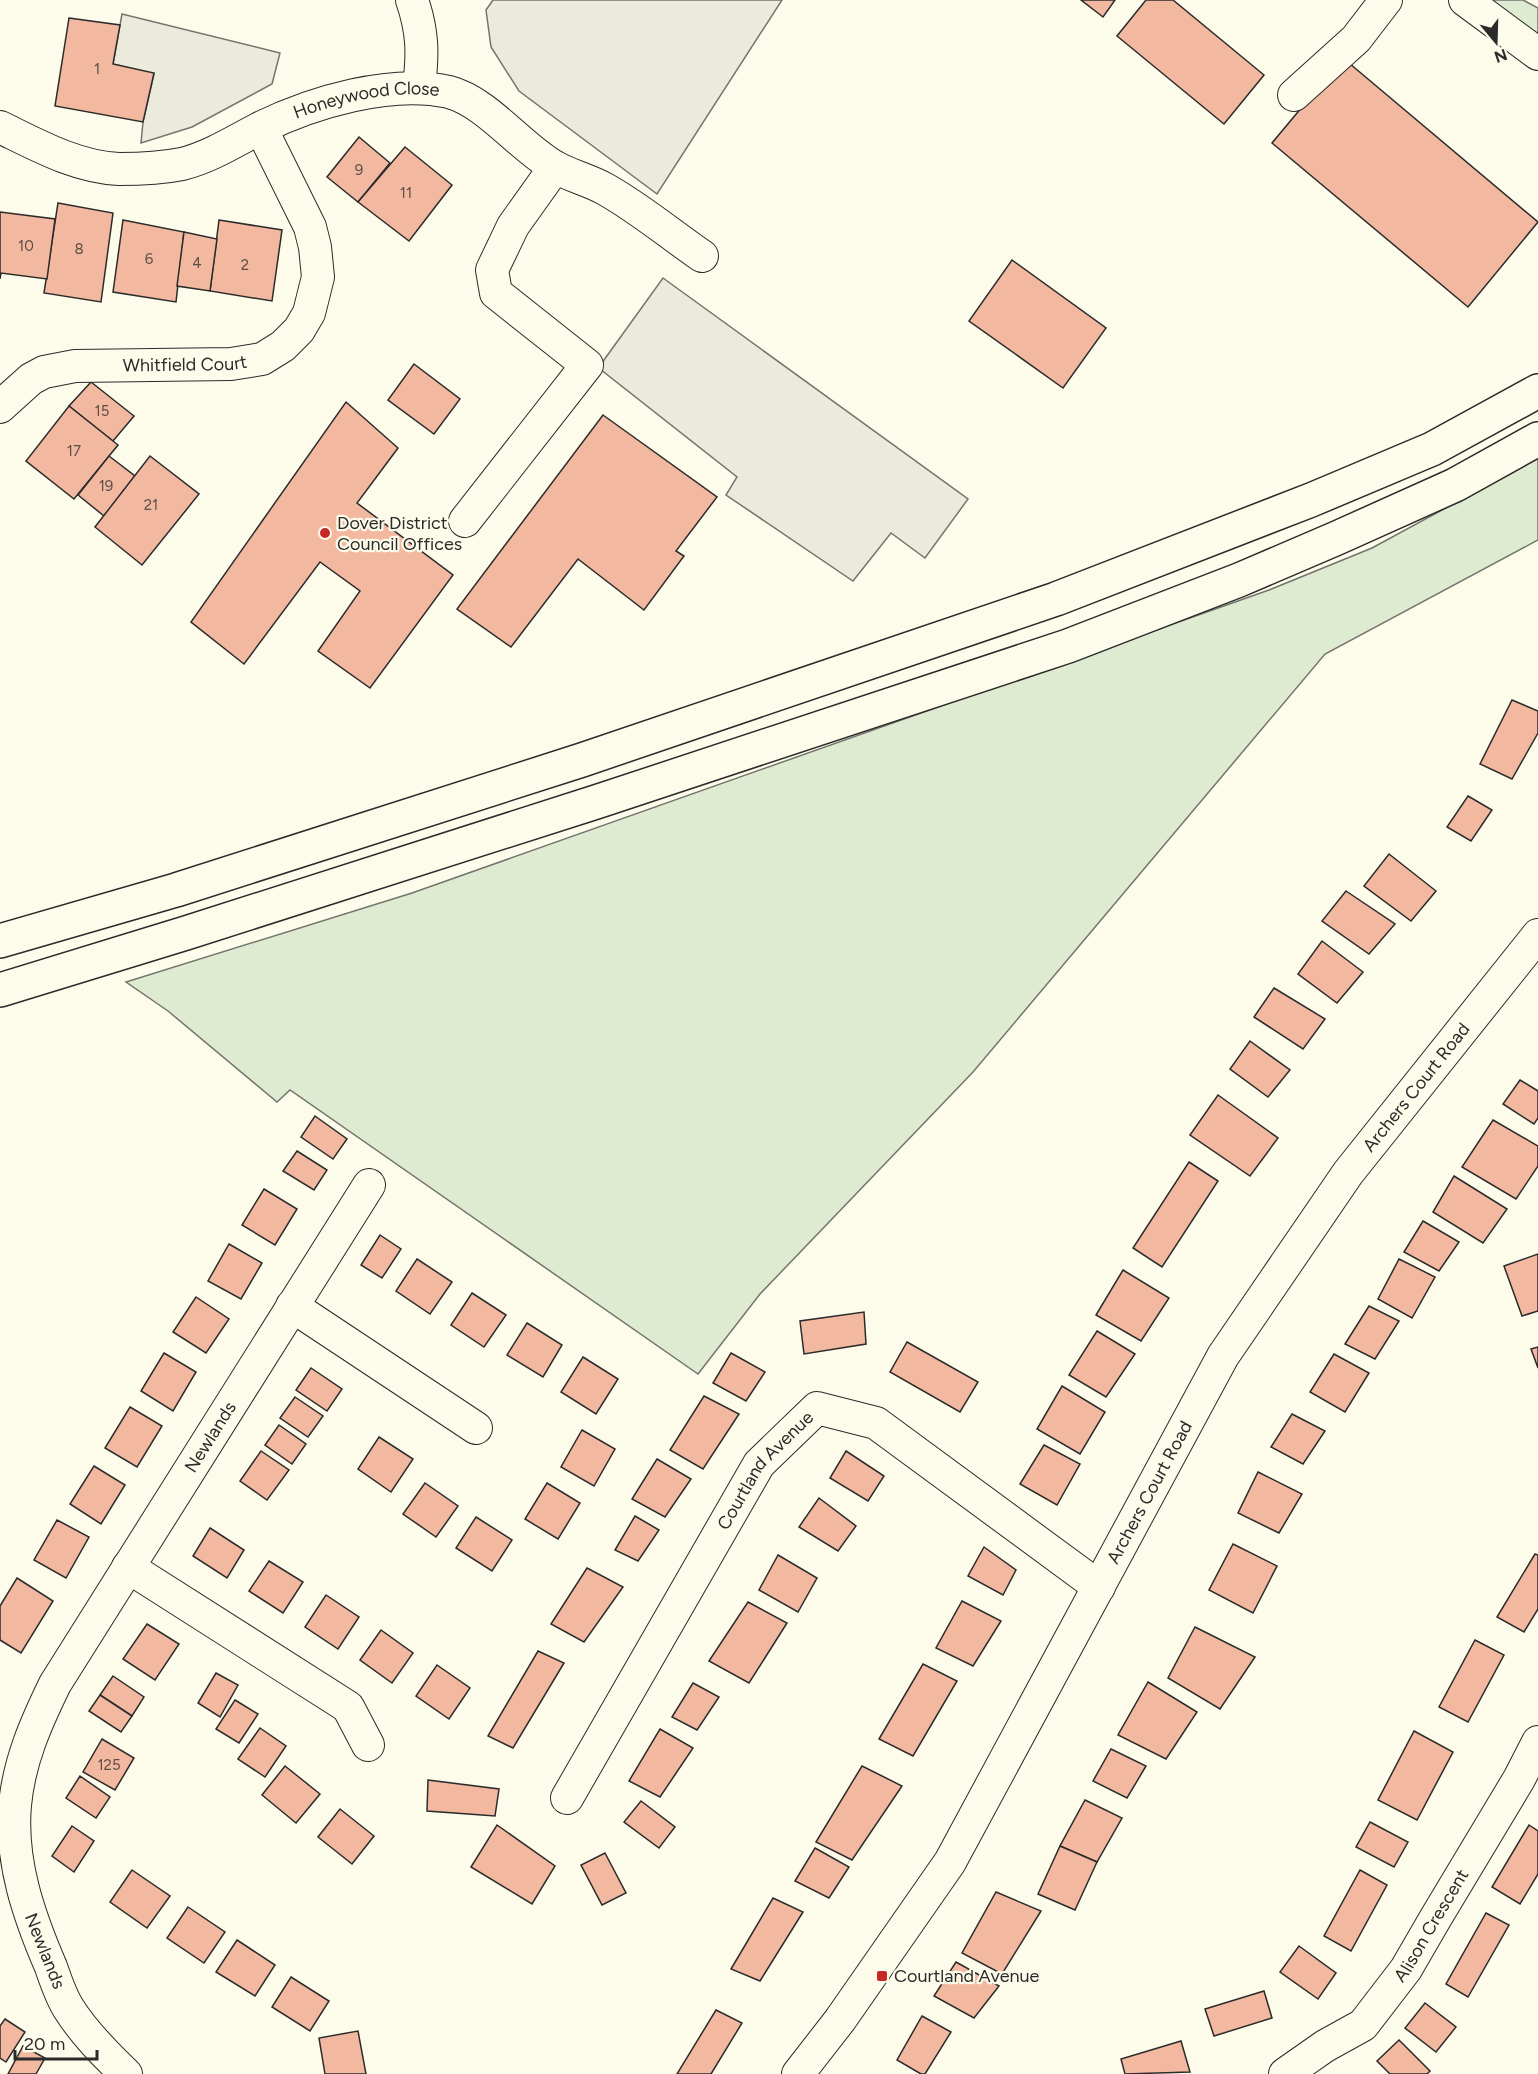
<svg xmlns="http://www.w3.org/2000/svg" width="1538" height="2074" viewBox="0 0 1538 2074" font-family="Figtree,sans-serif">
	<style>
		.green { fill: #deebd1; stroke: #74746e; stroke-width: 1.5 }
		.parking { fill: #eceadb; stroke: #74746e; stroke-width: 1.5 }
		.building { fill: #f2b8a0; stroke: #2b2b2b; stroke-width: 1.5 }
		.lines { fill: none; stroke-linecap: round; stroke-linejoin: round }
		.minor-casing { stroke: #2b2b2b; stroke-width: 34 }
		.highway-casing { stroke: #2b2b2b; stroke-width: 36 }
		.minor { stroke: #fdfbea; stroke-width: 32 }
		.highway { stroke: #fdfbea; stroke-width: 33 }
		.poi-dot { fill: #c62828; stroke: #fdfbea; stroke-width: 2 }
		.labels { text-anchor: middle; stroke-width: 4.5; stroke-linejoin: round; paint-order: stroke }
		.number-label { font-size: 15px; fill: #5d4e48 }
		.street-label { font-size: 18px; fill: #2b2b2b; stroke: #fdfbea }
		.poi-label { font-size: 18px; fill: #2b2b2b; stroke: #fdfbea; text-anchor: start }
	</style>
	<rect width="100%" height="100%" fill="#fdfbea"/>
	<g class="green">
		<polygon points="1490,0 1523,0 1538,8 1538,36"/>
		<polygon points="1538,458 1538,540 1325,654 973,1072 760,1294 698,1374 290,1090 277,1102 168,1011 126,982 412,893 1269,590 1372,548"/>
	</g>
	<g class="parking">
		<polygon points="493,0 782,0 657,194 519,91 491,47 486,10"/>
		<polygon points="122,14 280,53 272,84 192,127 141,143 143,122 154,74 113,64"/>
		<polygon points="663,278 968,499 925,558 891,533 853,581 726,495 737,477 600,369 604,360"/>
	</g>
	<g class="building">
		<polygon points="1081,0 1115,0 1103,17"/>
		<polygon points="1146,0 1173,0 1264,75 1224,124 1117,36"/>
		<polygon points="69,18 120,25 113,64 154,73 143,122 55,106"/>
		<polygon points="1343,58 1538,222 1468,307 1272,143"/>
		<polygon points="359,137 390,163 358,202 327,177"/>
		<polygon points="405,147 452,185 409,241 358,202"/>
		<polygon points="58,203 113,213 101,302 44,293"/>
		<polygon points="0,212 55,219 47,279 1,273 0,279"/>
		<polygon points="123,220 184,232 176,302 113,292"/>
		<polygon points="219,220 282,230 272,301 210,291"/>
		<polygon points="184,232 217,239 210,291 177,286"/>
		<polygon points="1012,260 1106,328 1063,388 969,321"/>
		<polygon points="414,364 460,399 434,434 388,400"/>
		<polygon points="91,382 134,416 113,441 69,406"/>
		<polygon points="346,402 398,448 357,503 453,575 370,688 318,651 360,591 320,562 244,664 191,622"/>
		<polygon points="69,406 118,445 74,499 26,461"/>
		<polygon points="603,415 717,497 676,551 684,556 644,610 578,559 511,647 457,609"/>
		<polygon points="109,456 135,476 104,516 78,495"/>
		<polygon points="150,456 199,494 142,565 95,527"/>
		<polygon points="1512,700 1538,711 1538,733 1512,779 1480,764"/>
		<polygon points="1468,796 1492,810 1471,841 1447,827"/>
		<polygon points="1389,854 1436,891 1411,921 1364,886"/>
		<polygon points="1346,891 1395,924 1369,954 1322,921"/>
		<polygon points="1322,941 1363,972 1337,1003 1298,974"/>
		<polygon points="1274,988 1325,1019 1303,1049 1254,1017"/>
		<polygon points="1250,1041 1290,1070 1268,1097 1230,1069"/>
		<polygon points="1520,1080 1538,1091 1538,1118 1534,1124 1503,1104"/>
		<polygon points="1218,1095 1278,1138 1250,1176 1190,1135"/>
		<polygon points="315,1116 347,1139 333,1159 301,1137"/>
		<polygon points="1493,1120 1538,1146 1538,1166 1516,1199 1462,1167"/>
		<polygon points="297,1151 327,1170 314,1190 283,1171"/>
		<polygon points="1189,1162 1218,1181 1162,1267 1133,1248"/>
		<polygon points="1454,1176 1507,1209 1483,1243 1433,1212"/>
		<polygon points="264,1189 297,1209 275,1245 242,1225"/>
		<polygon points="1423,1221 1459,1242 1439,1271 1404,1252"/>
		<polygon points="380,1235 401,1249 382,1278 361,1265"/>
		<polygon points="229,1244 262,1263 241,1299 208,1281"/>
		<polygon points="1538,1254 1538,1311 1522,1316 1504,1266"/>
		<polygon points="417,1259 452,1282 430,1314 396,1291"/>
		<polygon points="1399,1259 1435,1277 1412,1318 1378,1299"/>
		<polygon points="1123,1270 1169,1298 1141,1341 1096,1315"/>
		<polygon points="472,1293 506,1315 484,1347 451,1325"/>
		<polygon points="196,1297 229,1319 206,1353 173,1332"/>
		<polygon points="1369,1306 1399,1321 1375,1359 1345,1344"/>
		<polygon points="864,1312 866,1344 804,1354 800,1321"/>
		<polygon points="527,1323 562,1345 543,1377 507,1355"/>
		<polygon points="1097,1331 1135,1354 1106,1397 1069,1375"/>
		<polygon points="907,1342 978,1382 960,1412 890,1372"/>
		<polygon points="1538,1347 1538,1368 1531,1349"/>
		<polygon points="164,1353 196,1372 173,1411 141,1391"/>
		<polygon points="731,1353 765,1372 746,1401 713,1383"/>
		<polygon points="1334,1354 1369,1373 1345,1412 1310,1392"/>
		<polygon points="583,1357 618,1379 596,1414 561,1392"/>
		<polygon points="311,1368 342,1389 327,1411 296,1390"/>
		<polygon points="1062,1386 1105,1412 1080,1454 1037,1429"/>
		<polygon points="704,1396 739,1414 703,1469 670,1450"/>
		<polygon points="295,1397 323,1416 308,1437 280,1418"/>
		<polygon points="130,1407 162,1426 137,1467 105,1448"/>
		<polygon points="1292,1414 1325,1431 1303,1464 1271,1447"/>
		<polygon points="279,1425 306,1444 292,1464 265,1445"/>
		<polygon points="582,1430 615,1449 594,1486 561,1467"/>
		<polygon points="379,1437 413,1459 391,1492 358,1469"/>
		<polygon points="1044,1445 1080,1464 1057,1505 1020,1484"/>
		<polygon points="261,1451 289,1470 267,1500 240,1481"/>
		<polygon points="846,1451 884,1476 868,1501 830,1478"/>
		<polygon points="657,1459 691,1479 665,1517 632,1499"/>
		<polygon points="94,1466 125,1485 101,1524 70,1504"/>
		<polygon points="1258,1472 1302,1494 1279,1533 1238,1513"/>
		<polygon points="425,1483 458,1506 436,1537 403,1514"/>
		<polygon points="547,1483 580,1503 558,1539 525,1519"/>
		<polygon points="819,1498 856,1526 838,1551 799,1527"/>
		<polygon points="635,1516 659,1530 638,1561 615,1550"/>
		<polygon points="476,1517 512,1540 492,1571 456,1548"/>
		<polygon points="57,1520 89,1537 66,1578 34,1560"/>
		<polygon points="210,1528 244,1550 227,1578 193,1556"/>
		<polygon points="1233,1544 1277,1566 1253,1613 1209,1590"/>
		<polygon points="984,1547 1016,1570 1003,1595 968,1576"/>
		<polygon points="1535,1554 1538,1555 1538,1609 1524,1632 1497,1617"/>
		<polygon points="778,1555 817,1578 798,1612 759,1590"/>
		<polygon points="269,1561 303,1582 283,1613 249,1591"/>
		<polygon points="587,1568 623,1587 584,1642 551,1624"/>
		<polygon points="17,1578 53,1601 21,1653 0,1640 0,1606"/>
		<polygon points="326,1595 359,1617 338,1649 305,1627"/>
		<polygon points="962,1601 1001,1621 973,1666 936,1648"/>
		<polygon points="748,1602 787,1623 749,1683 709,1661"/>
		<polygon points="147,1624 179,1644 155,1680 123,1659"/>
		<polygon points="1195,1627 1255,1657 1220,1709 1168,1678"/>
		<polygon points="381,1630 413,1653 392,1683 360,1660"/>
		<polygon points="1475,1640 1504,1655 1468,1722 1439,1707"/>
		<polygon points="538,1651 564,1663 513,1748 488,1736"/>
		<polygon points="923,1664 957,1681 913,1756 879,1739"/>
		<polygon points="437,1665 470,1688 449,1719 416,1696"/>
		<polygon points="216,1673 238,1685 220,1717 198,1703"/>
		<polygon points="113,1676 144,1697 132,1716 100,1695"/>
		<polygon points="1148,1682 1197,1712 1166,1759 1118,1735"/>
		<polygon points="693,1683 719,1697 697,1730 672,1717"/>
		<polygon points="100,1695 132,1716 121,1732 89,1711"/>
		<polygon points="235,1700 258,1714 239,1743 216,1729"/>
		<polygon points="260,1728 286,1746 265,1777 238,1759"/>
		<polygon points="660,1729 693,1748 660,1797 629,1781"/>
		<polygon points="1414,1731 1453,1752 1417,1820 1378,1800"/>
		<polygon points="102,1739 134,1758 115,1790 83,1772"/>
		<polygon points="1111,1749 1146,1766 1127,1798 1093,1781"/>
		<polygon points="285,1766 320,1794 296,1823 262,1795"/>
		<polygon points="862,1766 902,1786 852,1860 816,1842"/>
		<polygon points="80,1776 110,1797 96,1818 66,1798"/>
		<polygon points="428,1780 499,1789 495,1816 427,1811"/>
		<polygon points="1085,1800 1122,1818 1097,1862 1060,1846"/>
		<polygon points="641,1801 675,1827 659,1848 624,1822"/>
		<polygon points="340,1809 374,1836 352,1864 318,1837"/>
		<polygon points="1370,1822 1408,1842 1394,1867 1356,1847"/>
		<polygon points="497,1825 555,1866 532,1904 471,1867"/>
		<polygon points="1529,1825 1538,1831 1538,1874 1520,1904 1492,1887"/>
		<polygon points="72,1826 94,1841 74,1872 52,1856"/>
		<polygon points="1060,1846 1097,1862 1075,1910 1038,1894"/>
		<polygon points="815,1848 849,1867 829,1898 795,1881"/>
		<polygon points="605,1853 626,1893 602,1905 581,1865"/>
		<polygon points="132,1870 170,1896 147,1928 110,1902"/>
		<polygon points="1360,1870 1387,1885 1351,1951 1324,1936"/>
		<polygon points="996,1892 1041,1911 1002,1974 962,1953"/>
		<polygon points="773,1898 803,1912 760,1981 731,1969"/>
		<polygon points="188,1907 225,1932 204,1963 167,1938"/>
		<polygon points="1486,1913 1509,1925 1468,1997 1446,1984"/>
		<polygon points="237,1940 275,1965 255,1996 216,1972"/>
		<polygon points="1299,1946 1336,1973 1318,1999 1280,1972"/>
		<polygon points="956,1962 999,1986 974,2018 934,1996"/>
		<polygon points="291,1977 329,2001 310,2031 272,2007"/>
		<polygon points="1264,1991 1272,2018 1214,2036 1205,2009"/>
		<polygon points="1425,2003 1456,2027 1436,2052 1405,2028"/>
		<polygon points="716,2010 742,2023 711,2074 677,2074"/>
		<polygon points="922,2016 951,2032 925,2074 921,2074 897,2060"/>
		<polygon points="5,2019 25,2032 6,2062 0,2058 0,2026"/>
		<polygon points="358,2031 366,2074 325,2074 319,2038"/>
		<polygon points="1399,2040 1430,2071 1427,2074 1390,2074 1377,2061"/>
		<polygon points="1181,2041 1190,2072 1125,2074 1121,2059"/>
		<polygon points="23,2046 45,2058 36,2074 8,2074"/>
	</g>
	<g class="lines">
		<defs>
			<g id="minor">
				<path d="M412,0C423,32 423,54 419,87"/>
				<polyline points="1465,0 1538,54"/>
				<polyline points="1294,95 1356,39 1386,0"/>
				<path id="s1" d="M0,127C37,145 76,167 119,169C139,169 162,168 182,164C210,157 235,141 260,128C313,102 391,79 449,92C487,102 520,147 555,167C571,176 589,180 605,189C639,208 670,234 702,256"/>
				<path id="s2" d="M0,407L31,379L44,372L75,366L231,364L262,359L283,346L299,330L309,313L318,277L315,247L310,227L261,128"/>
				<polyline points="465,521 587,365 496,293 492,270 513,226 555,167"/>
				<polyline points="292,1306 476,1428"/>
				<polyline points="128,1567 348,1707 368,1745"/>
				<path id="s3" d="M567,1798L759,1464L817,1408L876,1423L1099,1587"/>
				<path id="s4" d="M126,2074C105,2054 84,2033 69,2009C61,1997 56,1981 51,1967C29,1916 10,1862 15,1805C19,1761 36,1723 55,1684L369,1185"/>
				<path id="s5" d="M798,2074L840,2020L950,1862L1223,1356L1348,1173L1538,935"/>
				<path id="s6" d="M1285,2074L1325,2046L1363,2025L1406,1969L1435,1919L1519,1779L1538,1742"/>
			</g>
			<g id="highway">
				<polyline points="0,941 176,890 582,760 1056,599 1311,500 1432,449 1538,391"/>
				<polyline points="0,990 186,933 596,802 1068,646 1239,580 1337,538 1455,485 1538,439"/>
			</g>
		</defs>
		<use href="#minor" class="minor-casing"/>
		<use href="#highway" class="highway-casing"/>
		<use href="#minor" class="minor"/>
		<use href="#highway" class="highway"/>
	</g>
	<g class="poi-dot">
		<circle cx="325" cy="533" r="6"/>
		<rect x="876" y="1970" width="12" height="12" rx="3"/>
	</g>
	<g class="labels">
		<g class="number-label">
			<text x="97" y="74">1</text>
			<text x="359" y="175">9</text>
			<text x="406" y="198">11</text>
			<text x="26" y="251">10</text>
			<text x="79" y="254">8</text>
			<text x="149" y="264">6</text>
			<text x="197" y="268">4</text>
			<text x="245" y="270">2</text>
			<text x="102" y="416">15</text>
			<text x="74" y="456">17</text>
			<text x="106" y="491">19</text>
			<text x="151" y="510">21</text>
			<text x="109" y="1770">125</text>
		</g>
		<g class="street-label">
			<text dy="6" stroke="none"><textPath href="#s1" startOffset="388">Honeywood Close</textPath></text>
			<text dy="6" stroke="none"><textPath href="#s2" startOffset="198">Whitfield Court</textPath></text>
			<text dy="6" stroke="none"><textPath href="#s5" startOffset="1167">Archers Court Road</textPath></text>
			<text dy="6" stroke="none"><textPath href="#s4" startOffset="720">Newlands</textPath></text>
			<text dy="6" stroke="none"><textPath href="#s3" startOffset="384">Courtland Avenue</textPath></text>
			<text dy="6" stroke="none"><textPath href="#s5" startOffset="681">Archers Court Road</textPath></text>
			<text dy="6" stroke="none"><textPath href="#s6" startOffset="213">Alison Crescent</textPath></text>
			<text transform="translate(45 1951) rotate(68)" y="6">Newlands</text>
		</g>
		<g class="poi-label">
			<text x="337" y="529">Dover District<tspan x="337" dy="21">Council Offices</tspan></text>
			<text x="894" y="1982">Courtland Avenue</text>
		</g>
	</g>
	<g transform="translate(1496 42) rotate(161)" stroke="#fdfbea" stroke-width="4.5" paint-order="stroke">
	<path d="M0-4.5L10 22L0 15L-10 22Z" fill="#2b2b2b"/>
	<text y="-9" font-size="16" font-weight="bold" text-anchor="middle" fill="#2b2b2b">N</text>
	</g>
	<path d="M15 2050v9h82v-9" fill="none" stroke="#2b2b2b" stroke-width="3"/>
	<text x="24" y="2050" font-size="18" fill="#2b2b2b" stroke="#fdfbea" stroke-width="4.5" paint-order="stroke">20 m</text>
</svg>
